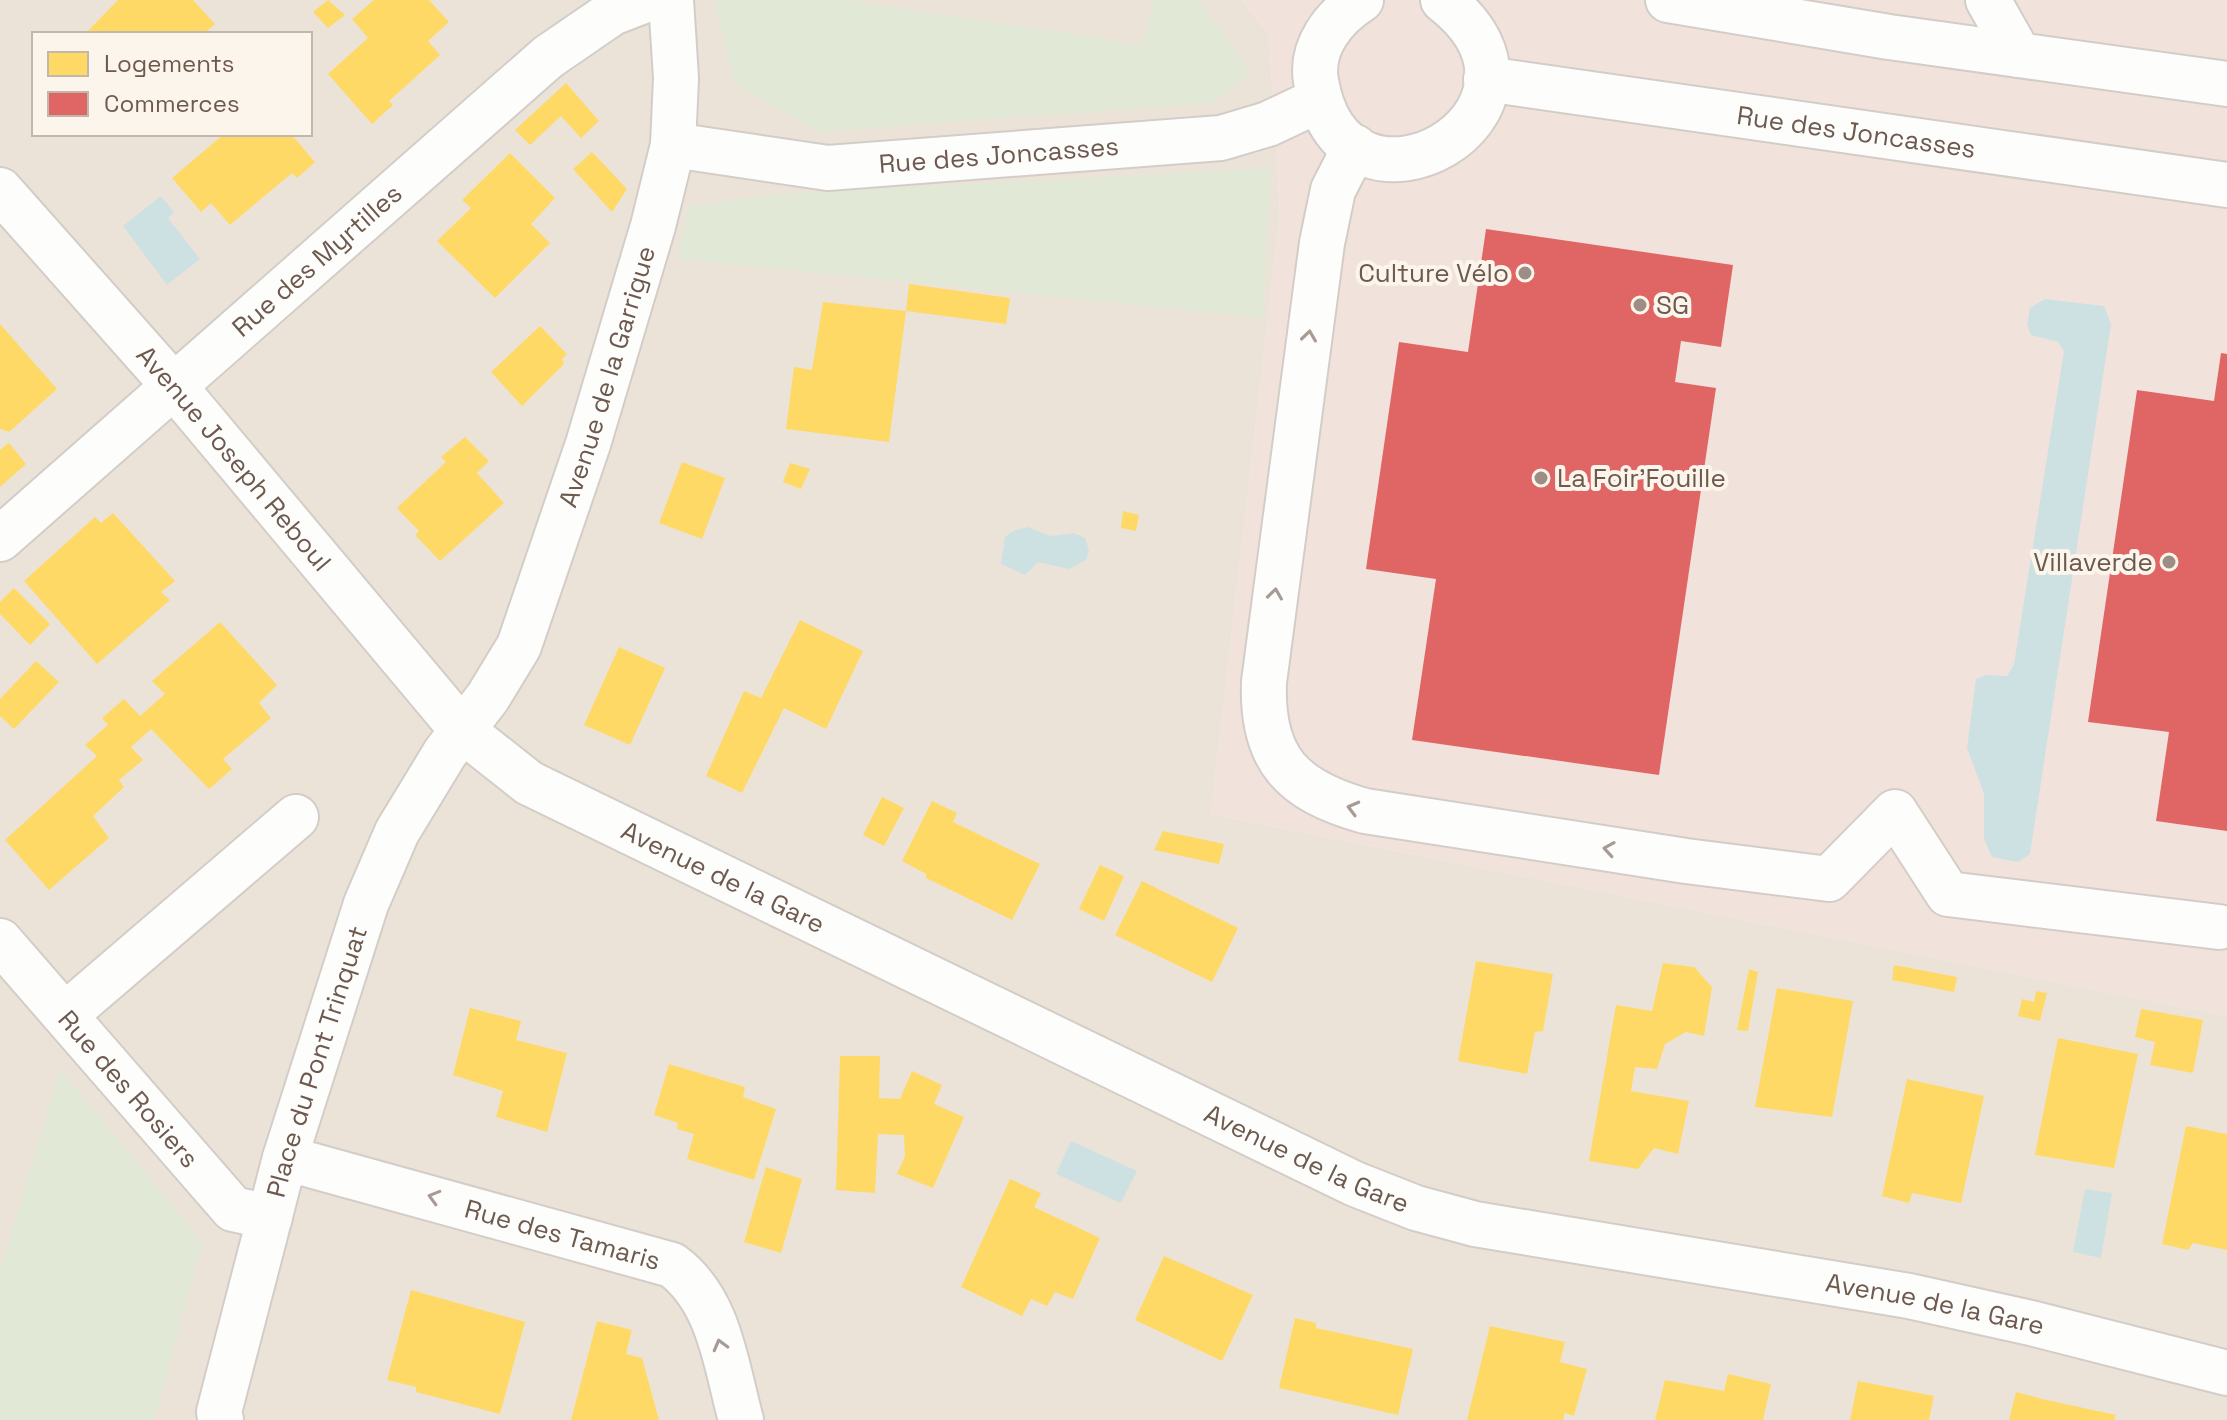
<svg xmlns="http://www.w3.org/2000/svg" width="2227" height="1420" viewBox="0 0 2227 1420" font-family="'Space Grotesk',sans-serif">
	<style>
		.residential { fill: #ece3d8; fill-rule: evenodd }
		.commercial { fill: #f1e3dc }
		.green { fill: #e1e9d6 }
		.water { fill: #cee1e2 }
		.homes { fill: #ffd966 }
		.shops { fill: #e06666 }
		.lines { fill: none; stroke-linecap: round; stroke-linejoin: round }
		.minor-casing { stroke: #d3cdc8; stroke-width: 48 }
		.minor { stroke: #fdfdfc; stroke-width: 44 }
		.oneway { stroke: #a79b94 }
		.poi-dot { fill: #9d8e85; stroke: #fcf5eb; stroke-width: 3 }
		.labels { text-anchor: middle; stroke-width: 8; stroke-linejoin: round; paint-order: stroke }
		.street-label { font-size: 26px; fill: #6e594e; stroke: #fcf5eb }
		.poi-label { font-size: 26px; fill: #6e594e; stroke: #fcf5eb; text-anchor: end }
	</style>
	<rect width="100%" height="100%" fill="#f4f0ea"/>
	<path class="residential" d="M0,0H1242L1269,35L1280,213L1211,814L2227,1016V1420H0ZM34,34H310V134H34Z"/>
	<polygon class="commercial" points="1242,0 2227,0 2227,1016 1211,814 1280,213 1269,35"/>
	<g class="green">
		<polygon points="714,0 849,0 1144,45 1153,0 1199,0 1251,74 1210,103 819,132 735,84"/>
		<polygon points="1271,168 1263,318 678,259 688,206 777,194"/>
		<polygon points="60,1069 203,1243 154,1420 0,1420 0,1273"/>
	</g>
	<g class="water">
		<polygon points="161,196 174,212 168,218 200,259 167,285 123,226"/>
		<polygon points="2045,299 2104,306 2111,324 2030,854 2018,862 1992,857 1984,839 1984,794 1967,748 1976,679 1986,675 2007,676 2014,664 2064,351 2058,342 2031,335 2027,325 2030,308"/>
		<polygon points="1028,527 1050,536 1074,533 1085,538 1089,550 1086,560 1069,569 1038,562 1025,575 1001,564 1005,537 1013,531"/>
		<polygon points="1071,1141 1137,1171 1121,1203 1056,1174"/>
		<polygon points="2085,1189 2112,1193 2101,1258 2073,1252"/>
	</g>
	<g class="homes">
		<polygon points="118,0 193,0 215,24 203,34 85,34"/>
		<polygon points="328,0 345,15 328,28 313,12"/>
		<polygon points="374,0 429,0 449,22 428,41 440,55 389,101 393,105 372,124 328,74 368,38 352,19"/>
		<polygon points="566,83 599,121 581,138 561,116 530,145 515,130"/>
		<polygon points="224,134 291,134 315,162 297,178 292,173 230,225 211,203 201,212 172,178"/>
		<polygon points="592,152 627,189 612,212 573,169"/>
		<polygon points="510,153 555,198 531,224 550,243 495,298 437,241 471,208 462,200"/>
		<polygon points="909,284 1010,298 1006,324 906,311"/>
		<polygon points="823,302 906,311 889,442 786,429 794,367 812,370"/>
		<polygon points="0,324 57,389 9,432 0,429"/>
		<polygon points="540,326 567,354 562,359 564,364 522,406 491,372"/>
		<polygon points="465,437 489,461 477,473 504,503 440,561 415,535 419,531 397,508 446,462 441,457"/>
		<polygon points="9,443 26,464 0,487 0,450"/>
		<polygon points="682,462 725,478 702,539 659,523"/>
		<polygon points="790,463 810,469 801,489 783,482"/>
		<polygon points="1123,511 1139,515 1136,531 1121,528"/>
		<polygon points="113,513 175,581 161,592 170,600 97,664 24,581 95,517 101,523"/>
		<polygon points="14,588 50,624 30,645 0,614 0,602"/>
		<polygon points="800,620 863,651 826,729 784,708 742,793 706,776 744,691 761,698"/>
		<polygon points="220,622 277,685 259,703 271,718 223,759 232,769 209,789 151,729 131,747 143,760 119,780 124,787 93,816 109,838 49,890 5,840 97,756 85,745 108,725 102,718 124,699 140,716 165,694 152,681"/>
		<polygon points="619,647 665,668 630,745 584,725"/>
		<polygon points="36,661 59,682 14,729 0,716 0,699"/>
		<polygon points="882,797 904,808 884,846 863,835"/>
		<polygon points="932,801 957,813 953,822 1040,864 1012,920 926,878 926,874 902,861"/>
		<polygon points="1163,831 1224,844 1219,864 1154,850"/>
		<polygon points="1100,865 1124,876 1104,921 1079,909"/>
		<polygon points="1142,881 1238,928 1212,982 1115,935"/>
		<polygon points="1476,961 1553,974 1543,1031 1535,1032 1527,1074 1458,1061"/>
		<polygon points="1663,963 1694,967 1712,987 1704,1036 1686,1032 1665,1044 1657,1069 1635,1067 1631,1091 1689,1101 1678,1154 1654,1148 1638,1169 1589,1161 1616,1005 1652,1011"/>
		<polygon points="1894,965 1957,977 1954,992 1892,980"/>
		<polygon points="1749,969 1758,972 1748,1031 1737,1030"/>
		<polygon points="1777,988 1853,1001 1832,1117 1755,1107"/>
		<polygon points="2036,991 2047,993 2040,1021 2018,1016 2022,999 2034,1002"/>
		<polygon points="470,1008 521,1021 516,1040 567,1053 547,1132 496,1117 503,1091 453,1075"/>
		<polygon points="2141,1009 2203,1020 2193,1073 2150,1065 2155,1042 2135,1037"/>
		<polygon points="2058,1038 2138,1054 2114,1168 2035,1155"/>
		<polygon points="840,1056 880,1056 879,1098 900,1099 912,1071 942,1085 934,1104 964,1117 933,1188 897,1174 905,1156 904,1135 878,1134 875,1193 836,1190"/>
		<polygon points="669,1064 745,1087 743,1097 776,1109 754,1180 687,1159 694,1134 677,1129 678,1123 654,1115"/>
		<polygon points="1907,1079 1984,1096 1961,1203 1912,1193 1909,1203 1882,1196"/>
		<polygon points="2186,1126 2227,1134 2227,1250 2193,1243 2188,1250 2162,1244"/>
		<polygon points="766,1167 802,1179 781,1253 744,1242"/>
		<polygon points="1010,1179 1041,1193 1034,1207 1100,1238 1073,1299 1055,1292 1047,1306 1031,1299 1022,1316 961,1287"/>
		<polygon points="1164,1256 1253,1295 1222,1361 1135,1320"/>
		<polygon points="411,1290 525,1322 500,1414 416,1392 416,1387 387,1380"/>
		<polygon points="1295,1318 1316,1323 1316,1328 1413,1349 1398,1415 1279,1388"/>
		<polygon points="597,1321 632,1330 626,1354 642,1358 659,1420 571,1420"/>
		<polygon points="1490,1326 1565,1342 1560,1362 1587,1369 1574,1416 1565,1413 1563,1420 1467,1420"/>
		<polygon points="1728,1374 1771,1384 1763,1420 1655,1420 1665,1380 1724,1391"/>
		<polygon points="1858,1381 1934,1396 1929,1420 1850,1420"/>
		<polygon points="2016,1392 2042,1399 2116,1415 2114,1420 2009,1420"/>
	</g>
	<g class="shops">
		<polygon points="1486,229 1733,265 1721,347 1681,341 1675,382 1716,388 1659,775 1412,740 1436,579 1366,569 1399,342 1468,352"/>
		<polygon points="2221,353 2227,354 2227,831 2156,821 2169,732 2088,722 2137,390 2214,401"/>
	</g>
	<g class="lines">
		<defs>
			<g id="minor">
				<path d="M1361,0C1334,17 1310,47 1316,81C1344,249 1585,111 1443,0"/>
				<polyline points="1668,0 1889,37 2227,84"/>
				<polyline points="1988,0 2019,55"/>
				<path id="s1" d="M1486,79L2227,185"/>
				<path id="s2" d="M673,145L828,168L1221,138L1268,124L1319,100"/>
				<path d="M1355,147L1333,190L1322,243L1264,682C1261,760 1293,791 1365,811L1686,861L1829,879L1895,812L1948,894L2219,927"/>
				<path id="s3" d="M0,190L173,385L462,730L529,783L1355,1184L1416,1208L1475,1224L1909,1296L2031,1323L2227,1373"/>
				<path id="s4" d="M0,539L548,57L612,13L646,0"/>
				<path id="s5" d="M0,941L233,1209L270,1217"/>
				<polyline points="65,1015 296,817"/>
				<path id="s6" d="M285,1158L672,1265C720,1300 726,1366 741,1420"/>
				<path id="s7" d="M221,1420L219,1412L285,1158L366,904L397,832L445,753L488,697L519,646L588,444L653,226L673,145L676,78L671,0"/>
			</g>
		</defs>
		<use href="#minor" class="minor-casing"/>
		<use href="#minor" class="minor"/>
	</g>
	<defs><path id="oneway-chevron" d="M-2-3.5L2.5 0L-2 3.5" fill="none" stroke-width="1.6" stroke-linecap="round" stroke-linejoin="round" transform="scale(2)"/></defs>
	<g class="oneway">
		<use href="#oneway-chevron" transform="translate(1309 336) rotate(-82)"/>
		<use href="#oneway-chevron" transform="translate(1275 594) rotate(-82)"/>
		<use href="#oneway-chevron" transform="translate(1353 808) rotate(-165)"/>
		<use href="#oneway-chevron" transform="translate(1609 849) rotate(-171)"/>
		<use href="#oneway-chevron" transform="translate(434 1197) rotate(-164)"/>
		<use href="#oneway-chevron" transform="translate(720 1345) rotate(-105)"/>
	</g>
	<g class="poi-dot">
		<circle cx="1525" cy="273" r="8"/>
		<circle cx="1640" cy="305" r="8"/>
		<circle cx="1541" cy="478" r="8"/>
		<circle cx="2169" cy="562" r="8"/>
	</g>
	<g class="labels">
		<g class="street-label">
			<text dy="9" stroke="none"><textPath href="#s1" startOffset="374">Rue des Joncasses</textPath></text>
			<text dy="9" stroke="none"><textPath href="#s2" startOffset="328">Rue des Joncasses</textPath></text>
			<text dy="9" stroke="none"><textPath href="#s4" startOffset="422">Rue des Myrtilles</textPath></text>
			<text dy="9" stroke="none"><textPath href="#s7" startOffset="1122">Avenue de la Garrigue</textPath></text>
			<text dy="9" stroke="none"><textPath href="#s3" startOffset="356">Avenue Joseph Reboul</textPath></text>
			<text dy="9" stroke="none"><textPath href="#s3" startOffset="1012">Avenue de la Gare</textPath></text>
			<text dy="9" stroke="none"><textPath href="#s7" startOffset="372">Place du Pont Trinquat</textPath></text>
			<text dy="9" stroke="none"><textPath href="#s5" startOffset="196">Rue des Rosiers</textPath></text>
			<text dy="9" stroke="none"><textPath href="#s3" startOffset="1660">Avenue de la Gare</textPath></text>
			<text dy="9" stroke="none"><textPath href="#s6" startOffset="288">Rue des Tamaris</textPath></text>
			<text dy="9" stroke="none"><textPath href="#s3" startOffset="2308">Avenue de la Gare</textPath></text>
		</g>
		<g class="poi-label">
			<text x="1509" y="282">Culture Vélo</text>
			<text x="1656" y="314" text-anchor="start">SG</text>
			<text x="1557" y="487" text-anchor="start">La Foir'Fouille</text>
			<text x="2153" y="571">Villaverde</text>
		</g>
	</g>
	<rect x="32" y="32" width="280" height="104" fill="#fcf5eb" stroke="#c3b7ac" stroke-width="2"/>
	<rect x="48" y="52" width="40" height="24" fill="#ffd966" stroke="#c3b7ac" stroke-width="2"/>
	<text x="104" y="72" font-size="24" fill="#6e594e">Logements</text>
	<rect x="48" y="92" width="40" height="24" fill="#e06666" stroke="#c3b7ac" stroke-width="2"/>
	<text x="104" y="112" font-size="24" fill="#6e594e">Commerces</text>
</svg>
